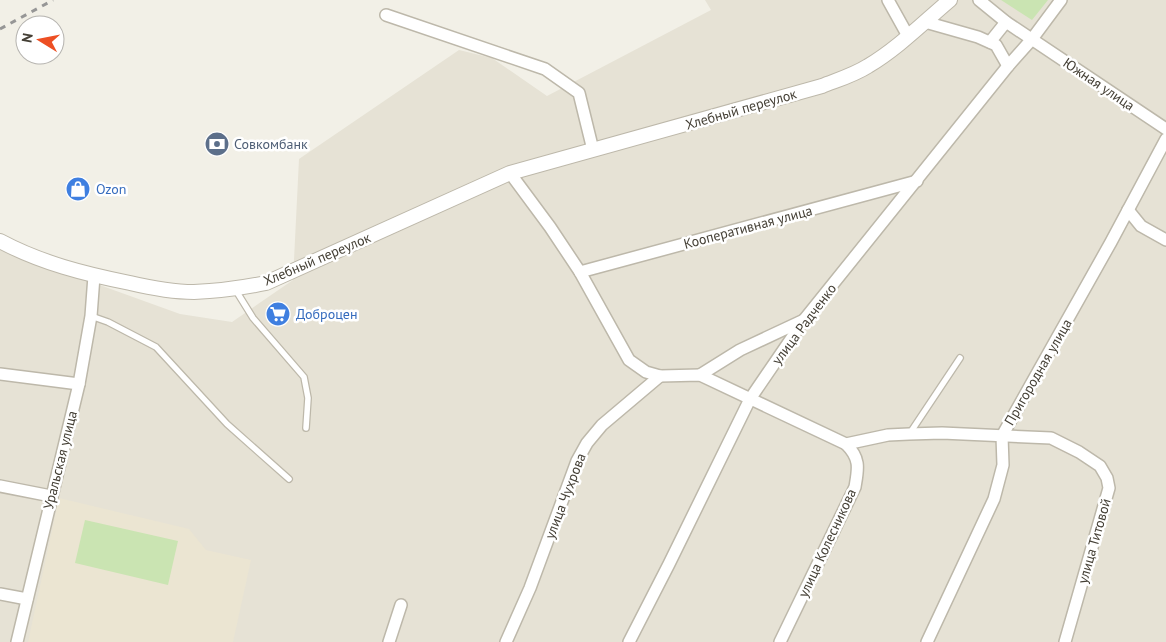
<svg xmlns="http://www.w3.org/2000/svg" width="1166" height="642" viewBox="0 0 1166 642" font-family="'PT Sans',sans-serif">
	<style>
		.residential { fill: #e6e2d5 }
		.education { fill: #ebe5d2 }
		.green { fill: #cae4b2 }
		.lines { fill: none; stroke-linecap: round; stroke-linejoin: round }
		.service-casing { stroke: #bdb8aa; stroke-width: 8 }
		.minor-casing { stroke: #bdb8aa; stroke-width: 14 }
		.tertiary-casing { stroke: #bdb8aa; stroke-width: 16 }
		.service { stroke: #fff; stroke-width: 5.5 }
		.minor { stroke: #fff; stroke-width: 11 }
		.tertiary { stroke: #fff; stroke-width: 14 }
		.rail { stroke: #969696; stroke-width: 3; stroke-dasharray: 6 6; stroke-linecap: butt }
		.labels { text-anchor: middle; stroke-width: 5; stroke-linejoin: round; paint-order: stroke }
		.street-label { font-size: 14px; fill: #454036; stroke: #fff }
		.service-label { font-size: 14px; fill: #4e5e75; stroke: #fff; text-anchor: start }
		.shop-label { font-size: 14px; fill: #366cbe; stroke: #fff; text-anchor: start }
	</style>
	<rect width="100%" height="100%" fill="#f2f0e7"/>
	<polygon class="residential" points="705,0 1166,0 1166,642 0,642 0,249 180,314 232,322 293,280 299,159 459,50 492,58 547,96 711,10"/>
	<polygon class="education" points="59,498 189,529 206,550 251,560 233,642 28,642"/>
	<g class="green">
		<polygon points="1001,0 1048,0 1032,20"/>
		<polygon points="85,520 178,541 168,585 75,563"/>
	</g>
	<g class="lines">
		<defs>
			<g id="service">
				<polyline points="235,289 253,318 304,377 308,398 306,428"/>
				<polyline points="91,316 108,322 156,347 227,424 289,479"/>
				<polyline points="910,433 960,358"/>
			</g>
			<g id="minor">
				<polyline points="888,0 908,36"/>
				<polyline points="979,0 1006,22 1166,129"/>
				<polyline points="386,15 545,69 579,93 593,150"/>
				<polyline points="925,22 978,37 996,45 1008,66"/>
				<polyline points="990,42 1006,22"/>
				<polyline points="510,173 550,227 580,272 629,360 646,372 660,376 700,375 846,444 888,435 909,434 942,433 1051,438 1079,452 1100,466 1107,478 1109,488 1065,642"/>
				<polyline points="1128,210 1141,226 1166,240"/>
				<polyline points="580,272 917,181"/>
				<polyline points="0,374 79,384"/>
				<polyline points="700,375 740,350 804,320"/>
				<polyline points="0,486 51,496"/>
				<polyline points="0,594 27,599"/>
				<polyline points="17,642 79,384 91,316 94,276"/>
				<polyline points="389,642 401,605"/>
				<polyline points="506,642 530,588 577,461 587,443 602,425 660,376"/>
				<polyline points="629,642 669,564 750,399 804,320 1008,66 1032,39 1061,0"/>
				<path d="M780,642L855,487C858,469 861,459 846,444"/>
				<polyline points="927,642 994,499 1003,465 1002,436 1111,242 1166,139"/>
			</g>
			<path id="tertiary" d="M0,241C41,263 85,274 130,283C151,288 173,292 194,292C219,291 242,288 266,283L510,173L822,86C837,80 854,75 868,66C897,49 924,22 950,0"/>
		</defs>
		<use href="#service" class="service-casing"/>
		<use href="#minor" class="minor-casing"/>
		<use href="#tertiary" class="tertiary-casing"/>
		<use href="#service" class="service"/>
		<use href="#minor" class="minor"/>
		<use href="#tertiary" class="tertiary"/>
		<polyline class="rail" points="0,29 53,0"/>
	</g>
	<defs>
		<symbol id="bank-disc" viewBox="-11 -11 22 22"><circle r="9.5" fill="#5c6f8a" stroke="#fff"/><path d="M-6-4H6V4H-6ZM0-2.3a2.3 2.3 0 1 0 0 4.6a2.3 2.3 0 1 0 0-4.6Z" fill="#fff"/></symbol>
		<symbol id="shop-disc" viewBox="-11 -11 22 22"><circle r="9.5" fill="#3f7fe0" stroke="#fff"/><path d="M-5-2.5h2.3a2.7 3.5 0 0 1 5.4 0H5L5.5 6h-11ZM-1.5-2.5h3a1.5 2.3 0 0 0-3 0Z" fill="#fff"/></symbol>
		<symbol id="supermarket-disc" viewBox="-11 -11 22 22"><circle r="9.5" fill="#3f7fe0" stroke="#fff"/><path d="M-6-5.5h2.5l.6 2H6L4.5 2H-2.5L-4.4-4H-6ZM-1.5 3.2a1.3 1.3 0 1 0 .1 0ZM3 3.2a1.3 1.3 0 1 0 .1 0Z" fill="#fff"/></symbol>
	</defs>
	<g fill-rule="evenodd">
		<use href="#bank-disc" x="203" y="130" width="28" height="28"/>
		<use href="#shop-disc" x="64" y="175" width="28" height="28"/>
		<use href="#supermarket-disc" x="264" y="300" width="28" height="28"/>
	</g>
	<g class="labels">
		<g class="street-label">
			<text transform="translate(1099 84) rotate(34)" y="5">Южная улица</text>
			<text transform="translate(741 109) rotate(-16)" y="5">Хлебный переулок</text>
			<text transform="translate(748 227) rotate(-15)" y="5">Кооперативная улица</text>
			<text transform="translate(317 259) rotate(-23)" y="5">Хлебный переулок</text>
			<text transform="translate(804 324) rotate(-53)" y="5">улица Радченко</text>
			<text transform="translate(1038 372) rotate(-60)" y="5">Пригородная улица</text>
			<text transform="translate(60 460) rotate(-76)" y="5">Уральская улица</text>
			<text transform="translate(565 496) rotate(-69)" y="5">улица Чухрова</text>
			<text transform="translate(1094 541) rotate(-74)" y="5">улица Титовой</text>
			<text transform="translate(827 543) rotate(-65)" y="5">улица Колесникова</text>
		</g>
		<g class="service-label">
			<text x="234" y="149">Совкомбанк</text>
		</g>
		<g class="shop-label">
			<text x="96" y="194">Ozon</text>
			<text x="296" y="319">Доброцен</text>
		</g>
	</g>
	<g transform="translate(40 40) rotate(280)"><circle r="24" fill="#ffffff" stroke="#b5b3af"/>
	<path d="M0-4L9 19L0 12L-9 19Z" fill="#ed4f23"/>
	<text y="-8" font-size="14" font-weight="bold" text-anchor="middle" fill="#454036">N</text>
	</g>
</svg>
